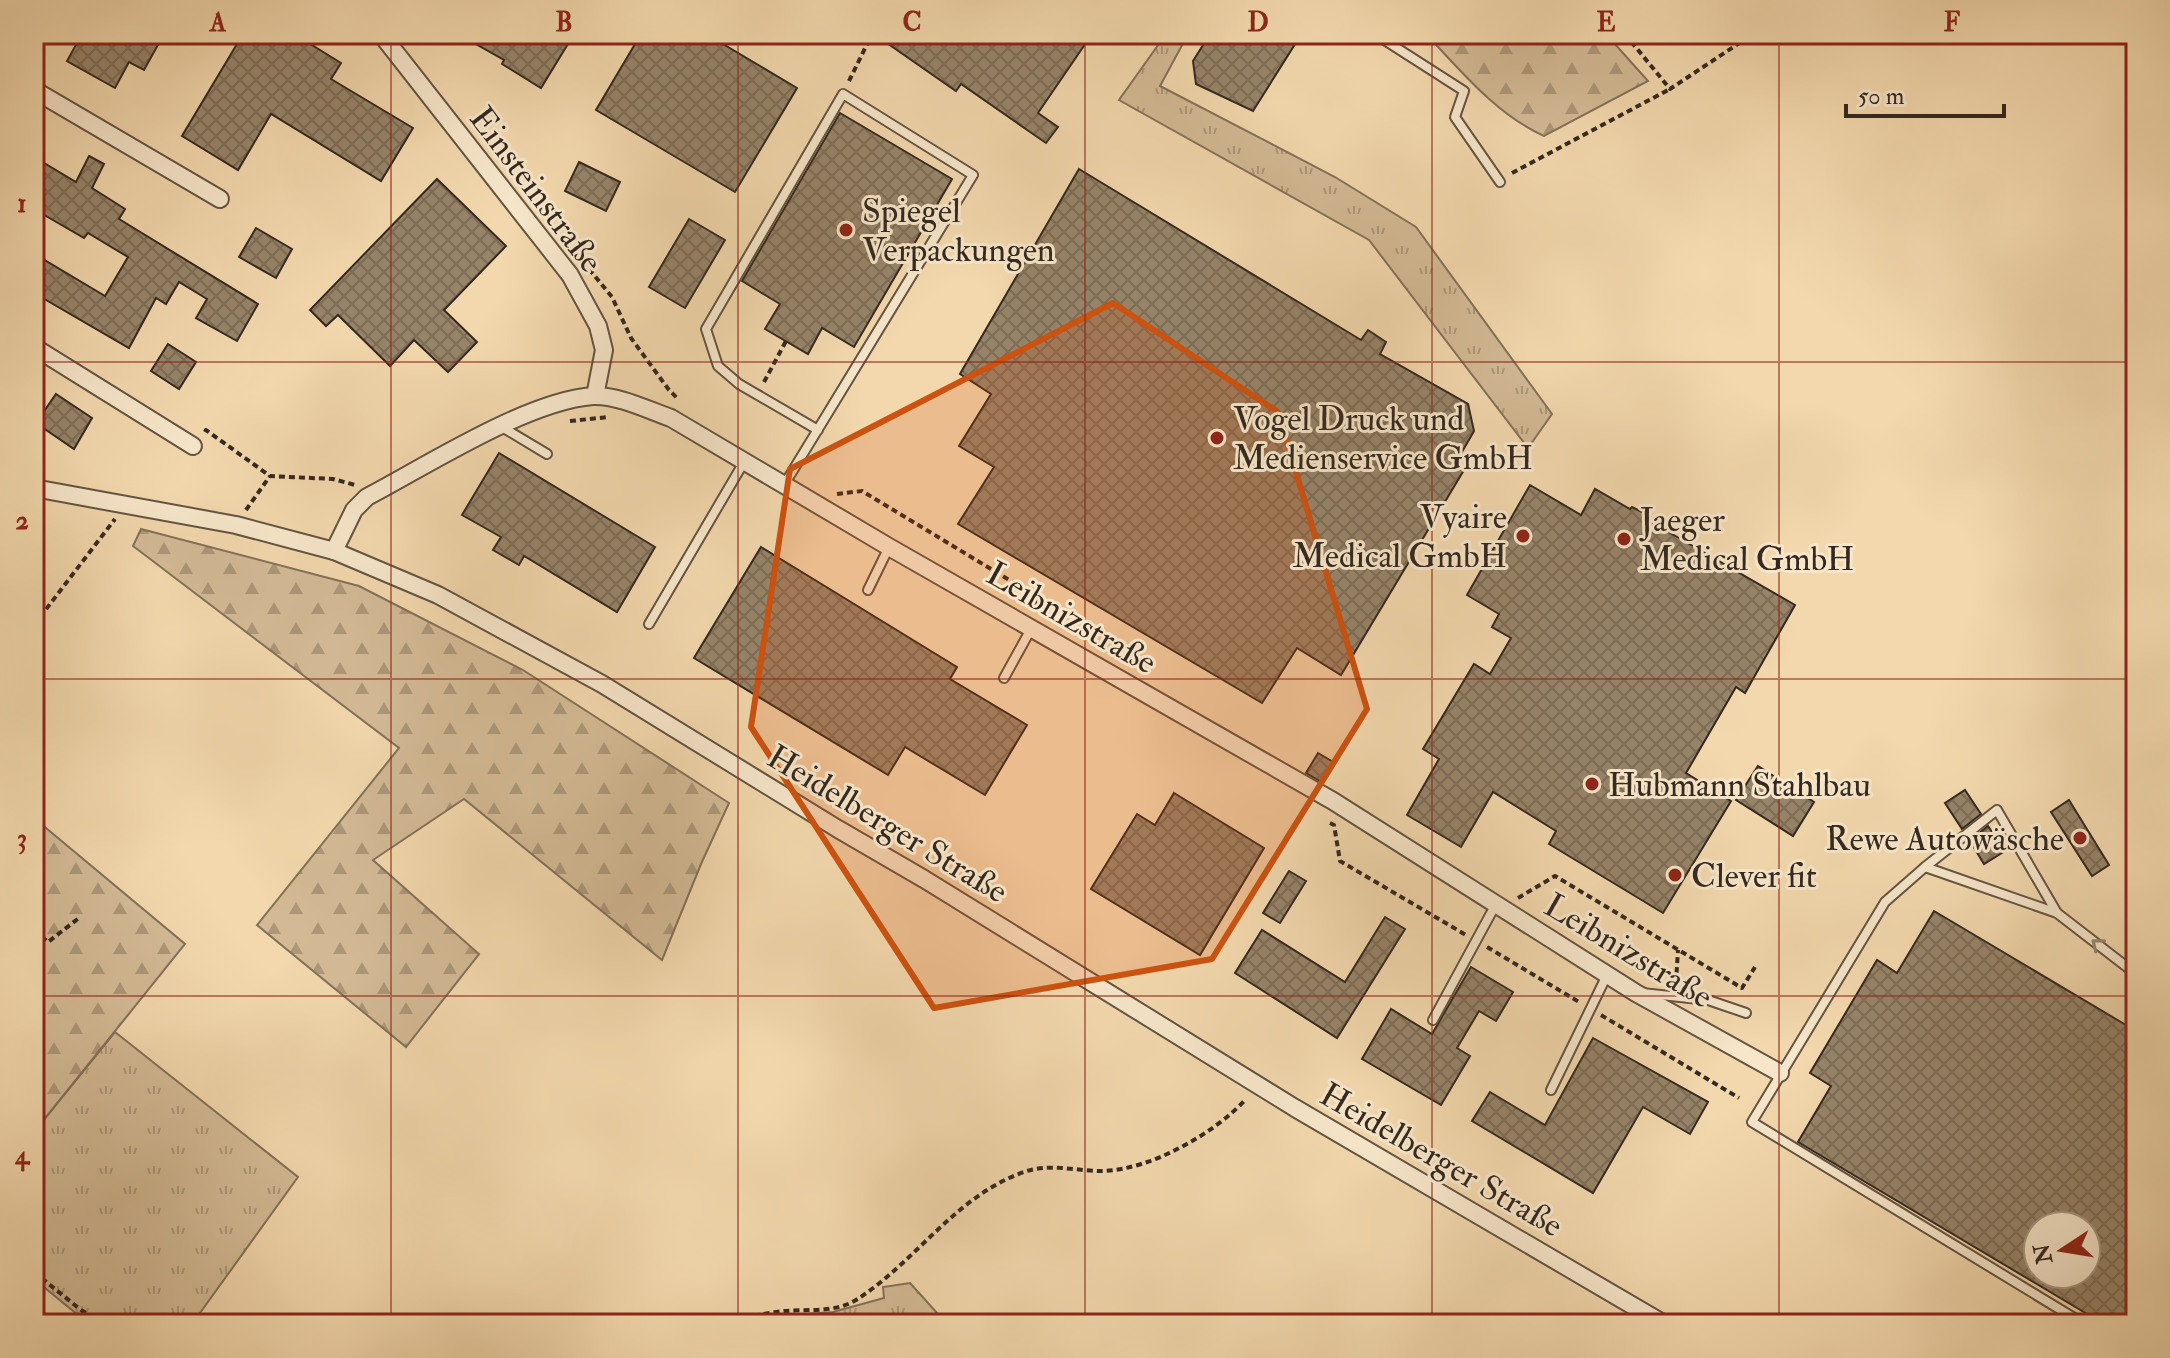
<svg xmlns="http://www.w3.org/2000/svg" width="2170" height="1358" viewBox="0 0 2170 1358" font-family="'IM FELL Double Pica',serif">
	<style>
		.grass { fill: url(#grass-tufts); stroke: #84715a; stroke-width: 2 }
		.forest { fill: url(#forest-firs); stroke: #84715a; stroke-width: 2 }
		.building { fill: url(#building-cross-hatch); stroke: #34281f; stroke-width: 2; fill-rule: evenodd }
		.lines { fill: none; stroke-linecap: round; stroke-linejoin: round }
		.service-casing { stroke: #645442; stroke-width: 12 }
		.minor-casing { stroke: #645442; stroke-width: 20 }
		.path { stroke: #34281f; stroke-width: 4; stroke-dasharray: 6 4; stroke-linecap: butt }
		.service { stroke: #f7e6ca; stroke-width: 8 }
		.minor { stroke: #f7e6ca; stroke-width: 16 }
		.oneway { stroke: #968774 }
		.marked { fill: #cd520f; fill-opacity: 0.2; stroke: #cd520f; stroke-width: 6; stroke-linejoin: round }
		.grid { fill: none; stroke: #8f2418; stroke-width: 2; stroke-opacity: 0.55 }
		.poi-dot { fill: #8f2418; stroke: #f7e6ca; stroke-width: 3 }
		.labels { text-anchor: middle; stroke-width: 6; stroke-linejoin: round; paint-order: stroke }
		.street-label { font-size: 34px; fill: #34281f; stroke: #f7e6ca }
		.poi-label { font-size: 34px; fill: #34281f; stroke: #f7e6ca; text-anchor: start }
		.neatline { fill: none; stroke: #8f2418; stroke-width: 3 }
		.grid-label { font-size: 26px; text-anchor: middle; font-weight: bold; fill: #8f2418 }
	</style>
	<defs>
		<pattern id="grass-tufts" width="24" height="20" patternUnits="userSpaceOnUse" patternTransform="scale(2)"><rect width="24" height="20" fill="#d3ba95"/><path d="M3 7l-1-3M5 7V3M7 7l1-3M15 17l-1-3M17 17v-4M19 17l1-3" fill="none" stroke="#ac9779"/></pattern>
		<pattern id="forest-firs" width="22" height="20" patternUnits="userSpaceOnUse" patternTransform="scale(2)"><rect width="22" height="20" fill="#d3ba95"/><path d="M5 1l3.5 6h-7zM16 11l3.5 6h-7z" fill="#ac9779"/></pattern>
		<pattern id="building-cross-hatch" width="8" height="8" patternUnits="userSpaceOnUse" patternTransform="scale(2)"><rect width="8" height="8" fill="#978469"/><path d="M0 0l8 8M0 8l8-8" fill="none" stroke="#7c6c56"/></pattern>
	</defs>
	<rect width="100%" height="100%" fill="#f3d8ad"/>
	<filter id="stains"><feTurbulence type="fractalNoise" baseFrequency=".0025" numOctaves="4"/><feColorMatrix values="0 0 0 0 .2 0 0 0 0 .09 0 0 0 0 .02 0 0 0 .5 -.17"/></filter>
	<radialGradient id="worn" r=".72"><stop offset=".6" stop-color="#630" stop-opacity="0"/><stop offset="1" stop-color="#630" stop-opacity=".3"/></radialGradient>
	<g class="grass">
		<polygon points="1166,34 1187,36 1160,86 1335,177 1416,227 1552,414 1528,448 1369,240 1119,100"/>
		<polygon points="115,1032 298,1177 192,1324 97,1324 83,1319 34,1279 34,1115 43,1121"/>
		<polygon points="910,1283 947,1324 781,1324 774,1316 833,1312 884,1298 883,1287"/>
	</g>
	<g class="forest">
		<path d="M1426,34H1606L1648,81L1544,136C1496,114 1462,72 1426,34Z"/>
		<polygon points="141,529 359,586 523,670 729,803 701,864 662,960 464,799 373,860 479,954 406,1047 257,925 399,748 133,546"/>
		<polygon points="34,818 185,944 42,1122 34,1115"/>
	</g>
	<g class="building">
		<polygon points="82,34 91,34 107,43 111,34 164,34 144,70 129,62 115,88 67,61"/>
		<polygon points="243,34 294,34 341,63 331,79 413,128 381,181 271,114 238,170 182,136"/>
		<polygon points="458,34 574,34 541,88 502,64 504,60"/>
		<polygon points="641,34 706,34 797,88 735,192 596,110"/>
		<polygon points="874,34 1092,34 1038,113 1058,127 1046,143 961,84 956,91"/>
		<polygon points="1210,34 1287,34 1297,41 1253,111 1196,84 1193,61"/>
		<polygon points="840,113 952,179 854,347 822,328 808,354 765,329 780,304 742,281"/>
		<polygon points="89,156 104,164 92,188 125,209 119,219 258,304 237,341 196,318 207,299 179,282 166,304 156,298 129,348 34,293 34,271 41,258 105,296 128,257 88,233 84,238 34,209 34,157 76,182"/>
		<polygon points="579,162 620,182 606,211 565,191"/>
		<polygon points="1079,169 1361,340 1368,330 1386,342 1380,354 1468,404 1474,431 1455,464 1464,470 1341,675 1297,648 1262,703 958,524 994,467 959,446 991,394 960,374"/>
		<polygon points="437,179 506,246 444,310 477,342 448,372 414,340 390,366 338,315 326,326 310,310"/>
		<polygon points="689,219 725,240 685,308 649,287"/>
		<polygon points="256,228 292,249 276,278 239,257"/>
		<polygon points="168,344 196,362 179,389 151,371"/>
		<polygon points="56,394 92,418 74,449 36,423"/>
		<polygon points="499,453 655,547 617,612 524,556 519,565 493,550 501,537 462,515"/>
		<polygon points="1530,485 1581,515 1595,489 1630,509 1632,507 1644,513 1655,520 1653,523 1795,605 1745,693 1736,687 1686,773 1731,801 1663,913 1549,844 1556,831 1493,792 1461,847 1407,815 1439,759 1423,749 1474,664 1490,674 1511,638 1492,627 1499,614 1467,595"/>
		<polygon points="761,547 957,667 950,679 1027,725 985,795 905,747 888,775 694,658"/>
		<polygon points="1318,753 1335,763 1323,783 1306,773"/>
		<polygon points="1758,766 1814,802 1793,836 1736,800"/>
		<polygon points="1965,790 1981,814 1962,829 1945,803"/>
		<polygon points="1174,793 1264,848 1200,955 1091,889 1137,814 1155,825"/>
		<polygon points="2069,800 2109,865 2092,876 2051,812"/>
		<polygon points="1988,826 2005,851 1984,864 1970,841"/>
		<polygon points="1289,871 1306,881 1280,923 1263,913"/>
		<path d="M1934,911L2136,1031V1324H2104L1798,1142L1831,1086L1810,1073L1877,960L1897,973ZM2038,1226H2086V1274H2038Z"/>
		<polygon points="1385,917 1405,929 1337,1038 1235,973 1262,930 1345,982"/>
		<polygon points="1471,967 1513,992 1496,1021 1479,1011 1457,1048 1470,1056 1441,1105 1362,1059 1391,1009 1432,1034"/>
		<polygon points="1593,1038 1708,1102 1690,1134 1643,1107 1593,1193 1472,1121 1490,1092 1545,1125"/>
	</g>
	<g class="lines">
		<defs>
			<g id="service">
				<polyline points="1375,34 1464,91 1455,117 1500,182"/>
				<polyline points="502,427 547,454"/>
				<polyline points="784,485 973,175 843,94 706,329 718,366 739,384 818,430"/>
				<polyline points="868,590 889,547"/>
				<polyline points="649,624 744,462"/>
				<polyline points="1004,678 1031,629"/>
				<polyline points="1925,867 1997,810 2057,913"/>
				<polyline points="1642,993 1708,1000 1746,1013"/>
				<polyline points="1433,1020 1496,904"/>
				<polyline points="1551,1090 1607,975"/>
				<polyline points="2084,1324 1752,1122 1885,902 1925,867 2057,913 2136,974"/>
			</g>
			<g id="minor">
				<polyline points="381,34 570,275 598,326 604,350 595,396"/>
				<polyline points="34,90 220,199"/>
				<polyline points="34,347 193,446"/>
				<polyline points="34,488 236,525 334,551 438,595 602,684 838,829 924,879 1295,1108 1664,1324"/>
				<path d="M334,551L354,510L367,497C428,465 527,401 593,396C618,395 648,410 671,418L889,547L1333,801L1636,993L1780,1073"/>
			</g>
		</defs>
		<use href="#service" class="service-casing"/>
		<use href="#minor" class="minor-casing"/>
		<g class="path">
			<polyline points="1625,34 1670,89 1753,34"/>
			<polyline points="849,81 872,34"/>
			<polyline points="1512,173 1670,89"/>
			<polyline points="589,269 612,297 631,338 669,390 678,399"/>
			<polyline points="764,382 786,341"/>
			<polyline points="570,421 609,417"/>
			<polyline points="205,432 206,430 270,476 333,479 355,485"/>
			<polyline points="837,494 862,491 1034,595 1037,611"/>
			<polyline points="246,510 270,476"/>
			<polyline points="34,625 115,519"/>
			<polyline points="1330,823 1334,825 1340,861 1466,935"/>
			<polyline points="1518,898 1555,876 1742,988 1755,967"/>
			<polyline points="34,930 48,942 79,918"/>
			<polyline points="1487,947 1579,1002"/>
			<polyline points="1676,983 1678,950"/>
			<polyline points="1601,1015 1739,1098"/>
			<polyline points="34,1272 81,1310 105,1324"/>
			<path d="M725,1324C745,1318 764,1313 784,1311C807,1309 835,1313 856,1300C916,1262 955,1196 1024,1172C1049,1163 1077,1171 1102,1171C1150,1170 1214,1134 1246,1099"/>
		</g>
		<use href="#service" class="service"/>
		<use href="#minor" class="minor"/>
	</g>
	<defs><path id="oneway-chevron" d="M-2-3.5L2.5 0L-2 3.5" fill="none" stroke-width="1.6" stroke-linecap="round" stroke-linejoin="round" transform="scale(2)"/></defs>
	<use class="oneway" href="#oneway-chevron" transform="translate(2097 944) rotate(-142)"/>
	<path class="marked" d="M1113,303L1278,412L1367,709L1212,959L934,1008L751,727L790,469Z"/>
	<path class="grid" d="M391,34V1324M738,34V1324M1085,34V1324M1432,34V1324M1779,34V1324M34,362H2136M34,679H2136M34,996H2136"/>
	<g class="poi-dot">
		<circle cx="846" cy="230" r="8"/>
		<circle cx="1217" cy="438" r="8"/>
		<circle cx="1523" cy="536" r="8"/>
		<circle cx="1624" cy="539" r="8"/>
		<circle cx="1592" cy="784" r="8"/>
		<circle cx="2080" cy="838" r="8"/>
		<circle cx="1675" cy="875" r="8"/>
	</g>
	<g class="labels">
		<g class="street-label">
			<text transform="translate(537 189) rotate(53)" y="12">Einsteinstraße</text>
			<text transform="translate(1072 617) rotate(30)" y="12">Leibnizstraße</text>
			<text transform="translate(888 823) rotate(31)" y="12">Heidelberger Straße</text>
			<text transform="translate(1629 950) rotate(31)" y="12">Leibnizstraße</text>
			<text transform="translate(1442 1159) rotate(30)" y="12">Heidelberger Straße</text>
		</g>
		<g class="poi-label">
			<text x="862" y="222">Spiegel<tspan x="862" dy="39">Verpackungen</tspan></text>
			<text x="1233" y="430">Vogel Druck und<tspan x="1233" dy="39">Medienservice GmbH</tspan></text>
			<text x="1507" y="528" text-anchor="end">Vyaire<tspan x="1507" dy="39">Medical GmbH</tspan></text>
			<text x="1640" y="531">Jaeger<tspan x="1640" dy="39">Medical GmbH</tspan></text>
			<text x="1608" y="796">Hubmann Stahlbau</text>
			<text x="2064" y="850" text-anchor="end">Rewe Autowäsche</text>
			<text x="1691" y="887">Clever fit</text>
		</g>
	</g>
	<rect width="2170" height="1358" fill="none" stroke="#f3d8ad" stroke-width="88"/>
	<g transform="translate(2062 1250) rotate(258)"><circle r="38" fill="#f7e6ca" stroke="#a99a86" stroke-width="2"/>
	<path d="M0-6L14 30L0 20L-14 30Z" fill="#8f2418"/>
	<text y="-12" font-size="22" font-weight="bold" text-anchor="middle" fill="#34281f">N</text>
	</g>
	<path d="M1846 104v12h158v-12" fill="none" stroke="#34281f" stroke-width="4"/>
	<text x="1858" y="104" font-size="24" fill="#34281f" stroke="#f7e6ca" stroke-width="6" paint-order="stroke">50 m</text>
	<rect x="44" y="44" width="2082" height="1270" class="neatline"/>
	<g class="grid-label">
		<text x="218" y="31">A</text>
		<text x="564" y="31">B</text>
		<text x="912" y="31">C</text>
		<text x="1258" y="31">D</text>
		<text x="1606" y="31">E</text>
		<text x="1952" y="31">F</text>
		<text x="22" y="212">1</text>
		<text x="22" y="529">2</text>
		<text x="22" y="847">3</text>
		<text x="22" y="1164">4</text>
	</g>
	<rect width="100%" height="100%" filter="url(#stains)"/>
	<rect width="100%" height="100%" fill="url(#worn)"/>
</svg>
